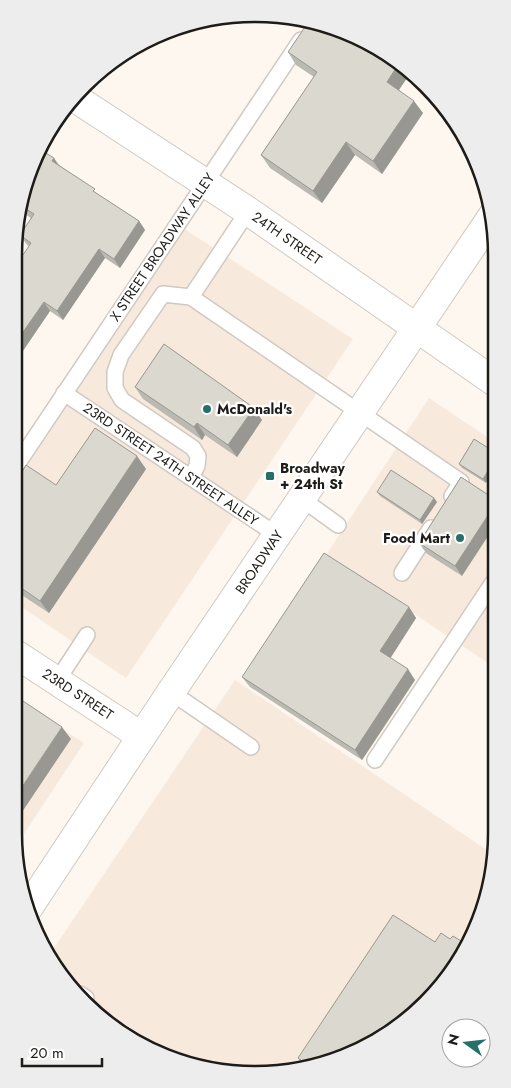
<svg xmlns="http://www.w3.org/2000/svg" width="511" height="1088" viewBox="0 0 511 1088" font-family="Jost,sans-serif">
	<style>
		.built { fill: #f7eadd }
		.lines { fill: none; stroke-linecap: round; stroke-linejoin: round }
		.lane-casing { stroke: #d0c9c2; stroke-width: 18 }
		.street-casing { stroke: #d0c9c2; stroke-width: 30 }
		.secondary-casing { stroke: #d0c9c2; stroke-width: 30 }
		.lane { stroke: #fff; stroke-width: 15 }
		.street { stroke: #fff; stroke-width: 28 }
		.secondary { stroke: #fff; stroke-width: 28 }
		.wall { fill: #bbbab2 }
		.shaded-wall { fill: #999791 }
		.building { fill: #dad8cf; stroke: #999791 }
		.poi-dot { fill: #277069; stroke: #fff; stroke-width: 2 }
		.labels { text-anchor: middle; stroke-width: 4.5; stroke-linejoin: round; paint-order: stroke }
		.street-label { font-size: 14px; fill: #1e1c19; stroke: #fff }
		.poi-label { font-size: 14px; font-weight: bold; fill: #1e1c19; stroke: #fff; text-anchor: start }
		.rim { fill: none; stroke: #1e1c19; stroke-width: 2.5 }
	</style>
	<rect width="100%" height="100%" fill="#fef7f0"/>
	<g class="built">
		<polygon points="177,224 353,339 126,678 14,602 14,469"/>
		<polygon points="429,398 496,443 497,669 326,555"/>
		<polygon points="235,680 493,854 479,925 427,1003 363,1049 287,1072 208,1070 134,1042 64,980 50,954"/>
		<polygon points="14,698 84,743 16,846 14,832"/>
	</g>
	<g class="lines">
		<defs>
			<g id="lane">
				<polyline points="248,211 191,297 461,482 452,496"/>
				<polyline points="191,297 163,294 121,355 115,372 115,388 122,400 193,448 198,456 197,466 191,477"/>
				<polyline points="64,393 277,535"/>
				<polyline points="14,469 301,40"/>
				<polyline points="302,499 338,525"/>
				<polyline points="402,573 431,528"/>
				<polyline points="57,681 87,635"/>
				<polyline points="171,692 251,747"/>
				<polyline points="375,760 496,578"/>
				<polyline points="80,994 86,998"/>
			</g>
			<g id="street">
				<polyline points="75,98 248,211 496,383"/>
				<polyline points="14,653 141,736"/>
			</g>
			<polyline id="secondary" points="27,910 171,692 493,215"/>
		</defs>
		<use href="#lane" class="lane-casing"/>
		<use href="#street" class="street-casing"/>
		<use href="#secondary" class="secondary-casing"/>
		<use href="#lane" class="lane"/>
		<use href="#street" class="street"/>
		<use href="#secondary" class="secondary"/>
	</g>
	<g class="wall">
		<polygon points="288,52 403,64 411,72 399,90 423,113 382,174 355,155 322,203 270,168 261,155 314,77 296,65"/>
		<polygon points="54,158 59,165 99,195 139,221 145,230 120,268 105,258 63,320 50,311 14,364 29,246 27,245 20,235 31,218 22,212 32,163"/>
		<polygon points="135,387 262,420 237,457 205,435 202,440 143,399"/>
		<polygon points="474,439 486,483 462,468 459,464"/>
		<polygon points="146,469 49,613 14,590 14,499 17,494 14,488 14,485 56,485"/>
		<polygon points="461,477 462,576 426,553 419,543"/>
		<polygon points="377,492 434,498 437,502 422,524 380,496"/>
		<polygon points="409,607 416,618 390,658 415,680 362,760 250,687 242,677"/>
		<polygon points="450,939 363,1049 304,1067 298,1058 435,942"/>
	</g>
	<g class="shaded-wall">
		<polygon points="400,62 403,64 411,72 396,94 387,82"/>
		<polygon points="414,101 423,113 382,174 373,161"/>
		<polygon points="346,142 355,155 322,203 313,191"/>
		<polygon points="54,158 60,168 52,161"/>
		<polygon points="139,221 145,230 120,268 114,259"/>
		<polygon points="99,249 105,258 63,320 57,311"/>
		<polygon points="44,302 50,311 14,364 14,345"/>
		<polygon points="254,408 262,420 237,457 228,445"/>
		<polygon points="197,423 205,435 202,440 194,427"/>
		<polygon points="137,456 146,469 49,613 40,601"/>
		<polygon points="496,458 496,467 486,483 483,479"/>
		<polygon points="434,498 437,502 422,524 420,520"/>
		<polygon points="496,503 496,524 462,576 455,566"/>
		<polygon points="409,607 416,618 388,662 380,651"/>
		<polygon points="408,669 415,680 362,760 355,750"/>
		<polygon points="62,727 71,739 14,824 14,799"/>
	</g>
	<g class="building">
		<polygon points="307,24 348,32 400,62 387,82 414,101 373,161 346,142 313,191 261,155 317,72 288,52"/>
		<polygon points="41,150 54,158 52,161 95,189 93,191 139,221 114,259 99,249 57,311 44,302 14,345 14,268 31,243 20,235 34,214 23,207 32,163"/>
		<polygon points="164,344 254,408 228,445 197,423 194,427 135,387"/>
		<polygon points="95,428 137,456 40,601 14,583 14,499 19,491 14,487 14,485 26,465 56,485"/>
		<polygon points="474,439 496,453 496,458 483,479 459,464"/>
		<polygon points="391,470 434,498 420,520 377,492"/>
		<polygon points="461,477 496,500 496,503 455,566 419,543"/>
		<polygon points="324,553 409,607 380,651 408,669 355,750 242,677"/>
		<polygon points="14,695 62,727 14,799"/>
		<polygon points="393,915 435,942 441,933 450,939 453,936 466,944 427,1003 363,1049 309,1066 298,1058"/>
	</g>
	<g class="poi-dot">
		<circle cx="207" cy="409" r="5"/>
		<rect x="265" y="471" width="10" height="10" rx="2.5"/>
		<circle cx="460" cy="538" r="5"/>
	</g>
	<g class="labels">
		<g class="street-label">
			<text transform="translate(287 238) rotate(35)" y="5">24TH STREET</text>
			<text transform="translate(162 247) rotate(-56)" y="5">X STREET BROADWAY ALLEY</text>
			<text transform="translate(171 464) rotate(34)" y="5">23RD STREET 24TH STREET ALLEY</text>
			<text transform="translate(259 562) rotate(-56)" y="5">BROADWAY</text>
			<text transform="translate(78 694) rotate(33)" y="5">23RD STREET</text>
		</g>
		<g class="poi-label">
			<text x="217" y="414">McDonald's</text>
			<text x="280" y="473">Broadway<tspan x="280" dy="16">+ 24th St</tspan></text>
			<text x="450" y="543" text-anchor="end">Food Mart</text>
		</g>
	</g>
	<path d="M0 0H511V1088H0ZM255 22H255A233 233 0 0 1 488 255V833A233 233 0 0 1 255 1066H255A233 233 0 0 1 22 833V255A233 233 0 0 1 255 22Z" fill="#ededed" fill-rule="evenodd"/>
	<path class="rim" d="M255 22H255A233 233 0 0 1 488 255V833A233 233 0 0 1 255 1066H255A233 233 0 0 1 22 833V255A233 233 0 0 1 255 22Z"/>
	<g transform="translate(466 1043) rotate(285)"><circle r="24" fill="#ffffff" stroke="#a5a4a3"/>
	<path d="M0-4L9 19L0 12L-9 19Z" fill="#277069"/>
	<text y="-8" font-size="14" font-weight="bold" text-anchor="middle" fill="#1e1c19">N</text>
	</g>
	<path d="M22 1058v8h80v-8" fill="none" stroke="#1e1c19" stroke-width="2.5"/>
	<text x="30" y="1058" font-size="15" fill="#1e1c19" stroke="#ffffff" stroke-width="4" paint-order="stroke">20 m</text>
</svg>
